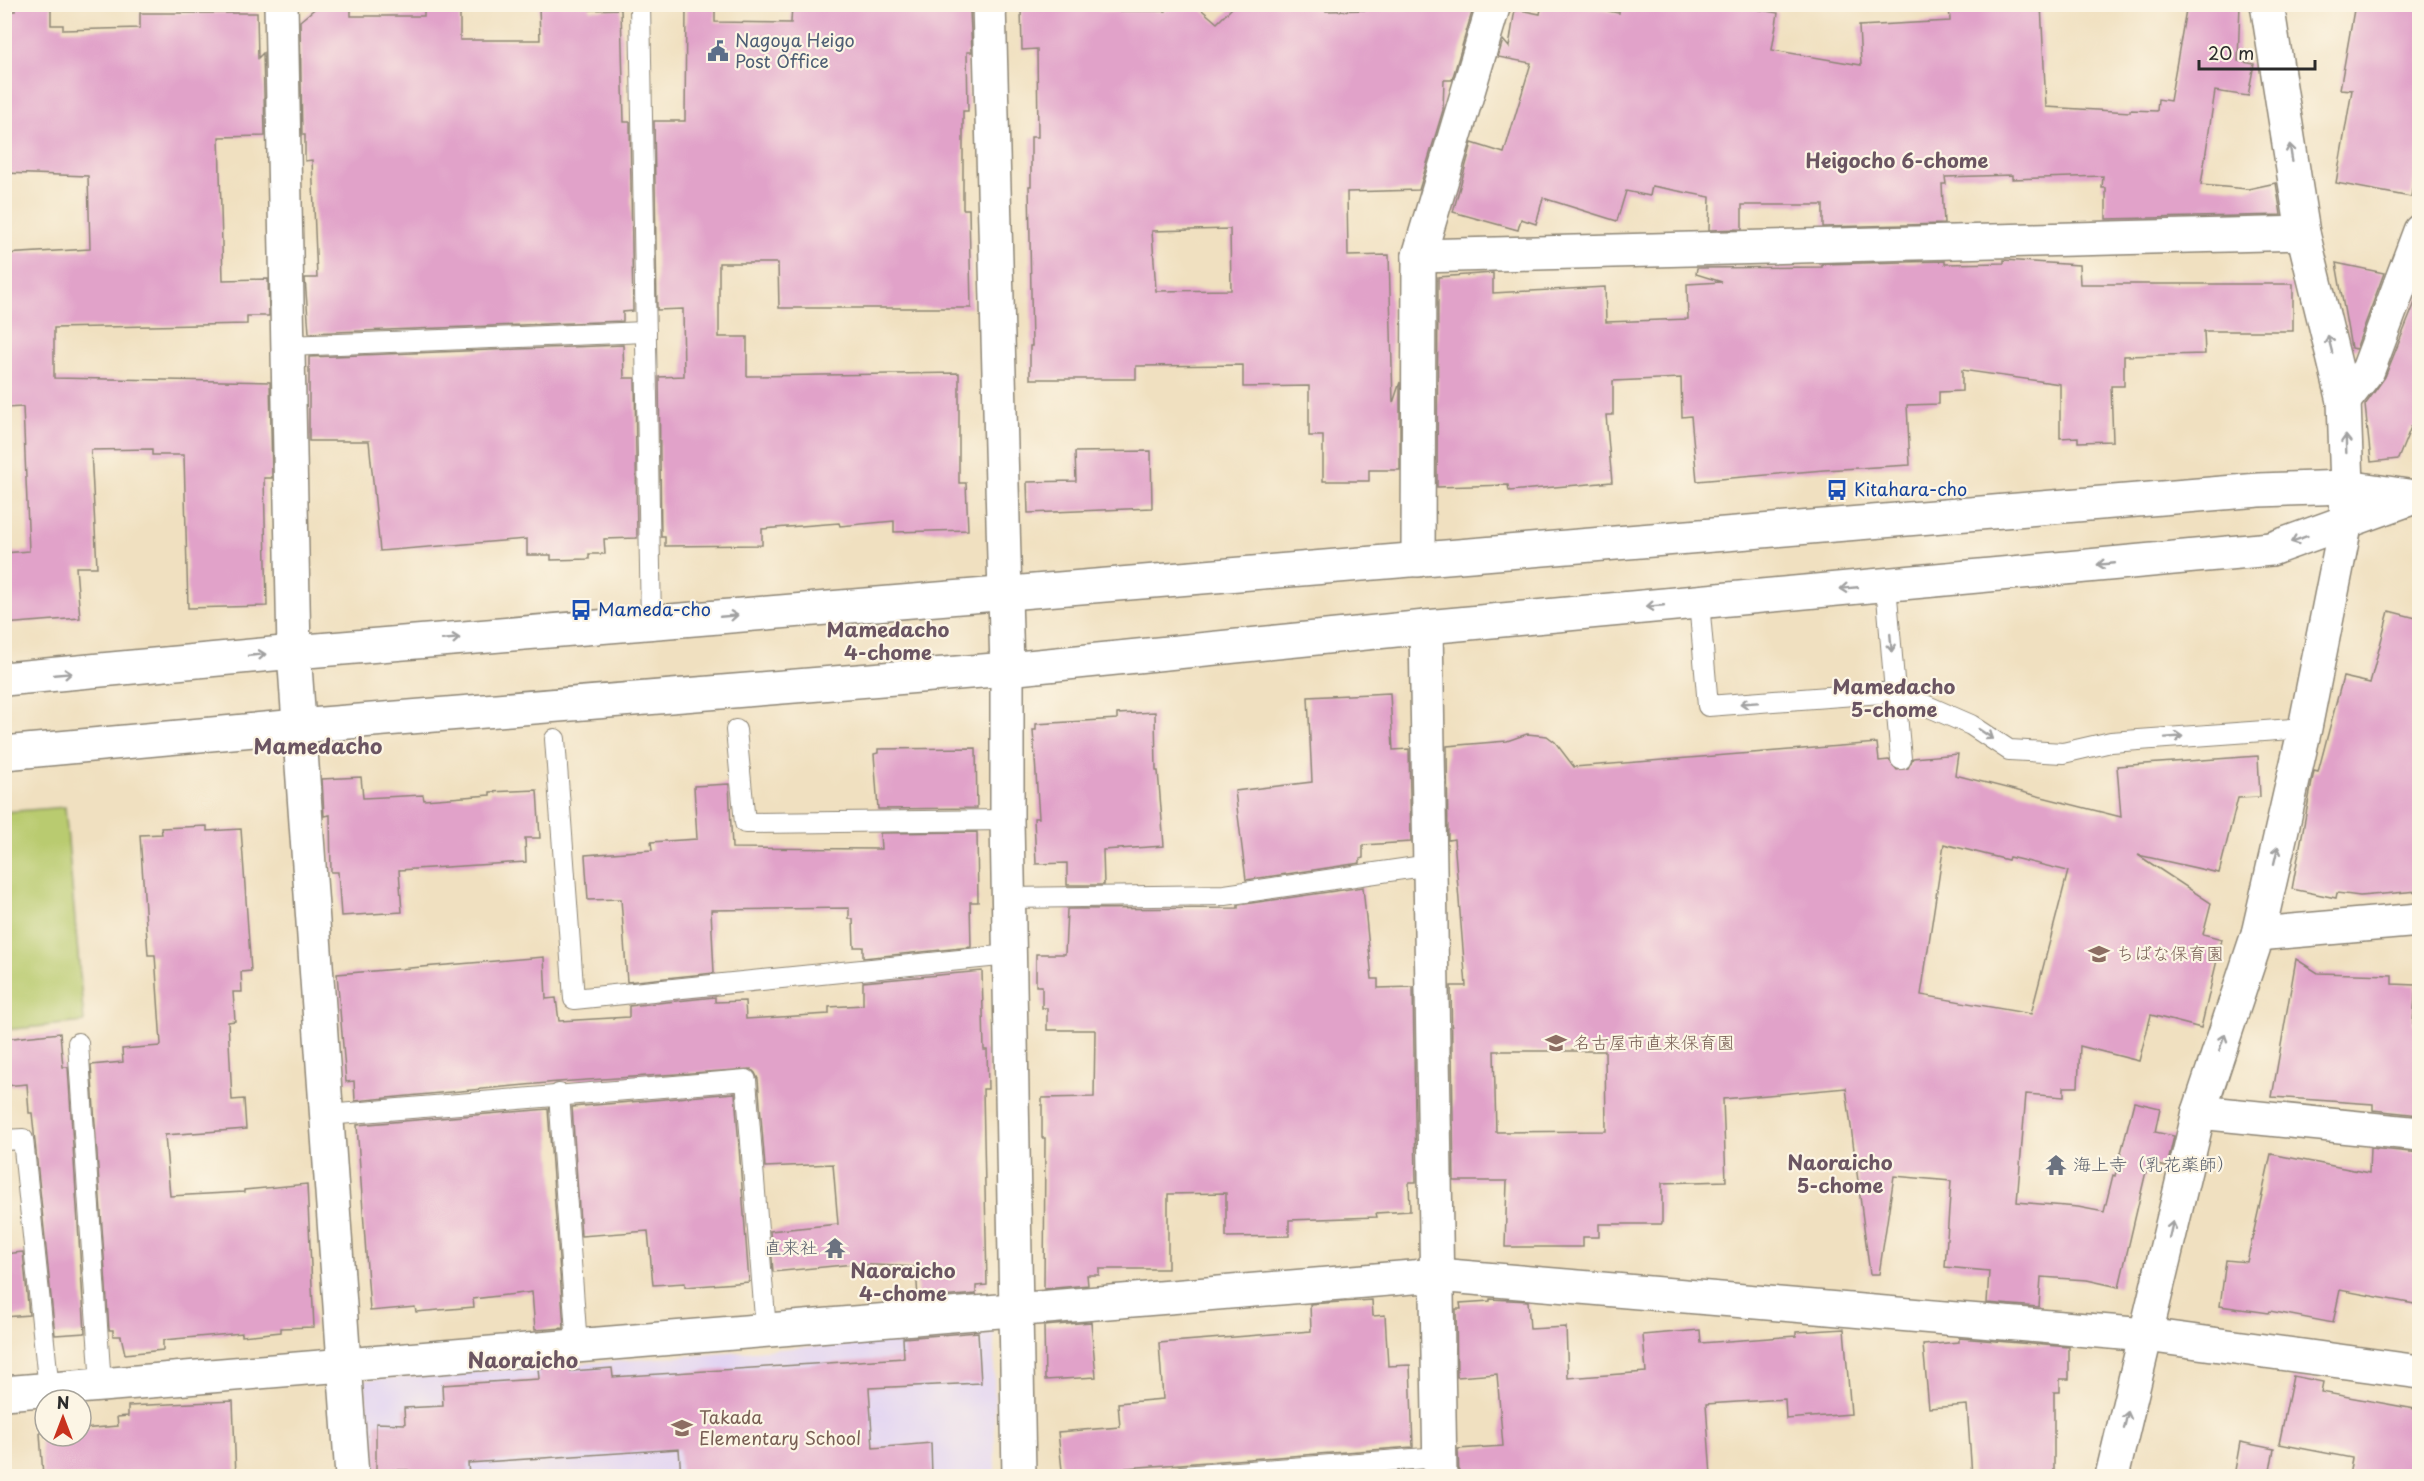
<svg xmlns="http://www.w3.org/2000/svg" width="2424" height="1481" viewBox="0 0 2424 1481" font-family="'Playpen Sans','Klee One',sans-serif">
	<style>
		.built { fill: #e2d4f3 }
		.green { fill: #b9cb6f; stroke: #727b4d; stroke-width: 1.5 }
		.building { fill: #e1a2c9; fill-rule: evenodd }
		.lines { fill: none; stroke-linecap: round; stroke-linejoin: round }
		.service-casing { stroke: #8e8676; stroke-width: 22 }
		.minor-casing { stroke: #8e8676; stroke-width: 36 }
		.tertiary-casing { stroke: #8e8676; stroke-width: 36 }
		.service { stroke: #fff; stroke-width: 20 }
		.minor { stroke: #fff; stroke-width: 33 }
		.tertiary { stroke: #fff; stroke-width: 33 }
		.oneway { stroke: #a0a0a0 }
		.labels { text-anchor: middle; stroke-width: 4.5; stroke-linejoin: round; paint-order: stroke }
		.service-label { font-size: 18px; fill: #4e5e75; stroke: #fcf5e5; text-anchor: start }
		.transit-label { font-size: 18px; fill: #164399; stroke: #fcf5e5; text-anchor: start }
		.education-label { font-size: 18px; fill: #785e54; stroke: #fcf5e5; text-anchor: start }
		.worship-label { font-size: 18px; fill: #5b616d; stroke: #fcf5e5; text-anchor: start }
		.neighbourhood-label { font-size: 20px; font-weight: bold; fill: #6b5562; stroke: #fcf5e5 }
		.quarter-label { font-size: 21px; font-weight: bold; fill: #6b5562; stroke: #fcf5e5 }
	</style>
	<rect width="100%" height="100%" fill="#fcf5e5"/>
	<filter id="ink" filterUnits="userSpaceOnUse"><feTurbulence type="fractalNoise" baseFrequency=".0167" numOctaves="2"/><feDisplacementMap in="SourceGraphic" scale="12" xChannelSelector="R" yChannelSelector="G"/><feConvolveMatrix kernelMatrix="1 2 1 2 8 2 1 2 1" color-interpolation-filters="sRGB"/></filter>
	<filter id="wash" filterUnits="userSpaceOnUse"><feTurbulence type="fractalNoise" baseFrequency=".008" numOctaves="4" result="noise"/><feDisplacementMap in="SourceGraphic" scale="24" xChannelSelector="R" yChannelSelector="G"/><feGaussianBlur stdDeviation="1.35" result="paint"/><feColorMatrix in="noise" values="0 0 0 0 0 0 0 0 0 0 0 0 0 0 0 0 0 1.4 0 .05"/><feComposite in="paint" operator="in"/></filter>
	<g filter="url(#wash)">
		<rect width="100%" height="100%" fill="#f0e0c0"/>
		<polygon class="built" points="994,1333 995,1476 372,1476 365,1380"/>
		<polygon class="green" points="65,807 84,1022 5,1030 5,812"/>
		<g id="blocks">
			<g class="building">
				<polygon points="15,4 51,4 51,25 63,25 63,30 140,28 140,13 257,13 258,58 263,53 265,136 219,137 223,280 268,279 269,316 247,316 247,324 54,328 54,378 270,382 272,478 264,478 267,606 188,608 184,455 152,455 152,449 91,450 97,567 76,567 80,618 4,624 4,553 29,551 23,407 4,408 4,254 90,249 88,176 4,173 4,11 15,11"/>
				<polygon points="590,4 590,10 621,9 624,122 630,122 633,311 623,312 623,321 309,333 305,278 317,278 312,160 305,161 305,135 302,135 300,21 318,6 351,6 351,16 424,16 424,10 460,10 460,40 540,40 539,5"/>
				<polygon points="792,4 847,4 846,8 964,4 970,12 972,52 967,52 968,111 963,111 963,209 969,209 971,308 779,308 778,263 719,263 719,337 747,337 747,376 959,373 959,483 966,483 968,530 894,532 894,521 840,526 839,523 762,529 762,545 665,546 665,537 661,537 659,377 684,376 683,309 657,310 654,121 685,121 686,5 715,6 715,22 791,23"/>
				<path d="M1068,4H1099V11H1166V4H1195L1217,23L1234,6L1254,7V4H1326V11L1408,9V4H1469L1473,9L1452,80H1444L1443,110L1419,190L1347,192L1348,256L1389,255L1393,403L1400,382V470H1369V481H1323V436H1309V386L1243,387V365L1136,366V379H1030V346H1032L1029,186H1031V137H1038L1037,49L1022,50L1021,9L1068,7ZM1230,229L1231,290L1156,291L1152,231Z"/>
				<polygon points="1542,4 1572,4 1619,13 1620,4 1690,8 1691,4 1727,4 1778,13 1772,50 1861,65 1859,26 1950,21 1949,4 2041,4 2046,107 2130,112 2130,110 2157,111 2158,99 2170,101 2187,4 2240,4 2238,61 2254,64 2248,96 2215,91 2201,185 2248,189 2276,183 2281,215 2106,219 2106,188 2102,188 2103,176 2012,179 2012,175 1945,177 1946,184 1942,184 1944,224 1823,227 1823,205 1742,205 1742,229 1709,230 1710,197 1652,186 1650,196 1626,191 1617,221 1543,198 1536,224 1521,219 1518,230 1453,212 1472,143 1504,153 1531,63 1498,57 1503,40 1509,47 1515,9 1540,14"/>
				<polygon points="2355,4 2420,4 2420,147 2411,197 2336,183 2352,90 2340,89"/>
				<polygon points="2004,260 2079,265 2080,284 2293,284 2293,331 2204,331 2205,354 2124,356 2124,386 2111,386 2113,441 2078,442 2078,437 2060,438 2060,384 1962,370 1962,391 1939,392 1939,404 1907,405 1910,465 1824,470 1697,481 1691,416 1682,417 1681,378 1613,381 1613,415 1606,415 1612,482 1509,491 1508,485 1437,487 1438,277 1493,273 1493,293 1605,287 1606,322 1688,319 1687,284 1722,282 1696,274 1697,268 1822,267 1822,264 1945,261 1945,264 2004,263"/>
				<polygon points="2336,263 2384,273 2356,349 2351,348"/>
				<polygon points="2420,290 2420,431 2411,427 2398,459 2371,462 2365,405 2385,377"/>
				<polygon points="623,345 624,378 635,378 637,538 604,539 605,554 589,554 589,559 551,560 551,555 527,555 527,539 380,551 369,441 309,441 309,357"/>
				<polygon points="1151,451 1152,508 1028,513 1027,482 1076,481 1075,452"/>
				<polygon points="2389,611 2420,619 2420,861 2415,861 2418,891 2360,896 2337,893 2336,898 2292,889 2314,771 2318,772 2343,677 2370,683"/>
				<polygon points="1390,693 1393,750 1409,749 1411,842 1363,845 1363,858 1360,859 1360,863 1246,880 1235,791 1312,782 1308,697"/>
				<polygon points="1155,712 1156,771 1158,771 1164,846 1103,850 1104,885 1067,885 1067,863 1036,864 1034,818 1039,818 1033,730 1036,730 1036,724 1117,719 1117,714"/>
				<path d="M1527,734L1547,736L1555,742L1574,767L1877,743L1879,761L1889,760L1897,770L1908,768L1913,758L1958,754L1955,775L2121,817L2117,766L2258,756L2260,797L2238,798L2219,873L2138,855L2211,903L2203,934L2222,939L2201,1028L2151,1015L2139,1061L2080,1046L2078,1087H2064V1097L2026,1094L2017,1202L2078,1207L2104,1212L2113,1175L2115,1176L2134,1102L2160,1108L2155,1132L2174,1136L2167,1167L2148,1163L2119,1287L2087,1280L2041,1277L2039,1307L1987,1303L1989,1271L1945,1267L1951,1181L1894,1176L1879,1274H1870L1846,1088L1723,1099L1726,1181L1662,1183V1224H1599V1237H1583V1247H1505L1507,1181H1454L1451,986H1466L1454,839L1448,840L1447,746L1507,741ZM1944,844L2008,860L2009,857L2068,871L2031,1014L1921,995ZM1494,1051H1605L1606,1131L1496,1132Z"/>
				<polygon points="976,748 977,808 878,809 874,754 878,753 878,749"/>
				<polygon points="361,777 363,798 423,795 424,800 490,795 490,792 537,790 540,838 525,838 526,862 399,870 402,912 341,916 338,872 331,872 330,815 324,816 322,779"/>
				<polygon points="729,784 732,848 881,849 880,833 977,832 978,902 970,902 971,947 863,958 863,947 854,947 853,919 849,919 849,908 711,910 714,973 627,982 621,899 588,900 585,855 652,850 651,842 697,839 694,786"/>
				<polygon points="207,826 207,831 241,829 251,971 241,972 242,992 233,992 235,1021 228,1022 232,1100 244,1099 246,1129 165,1135 170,1196 244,1192 244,1190 307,1184 314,1327 281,1328 281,1332 242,1336 242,1333 163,1340 163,1350 125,1354 121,1336 113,1336 113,1330 109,1330 91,1065 123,1062 122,1049 160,1046 161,1044 155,955 148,955 140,835 162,834 161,828"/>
				<polygon points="1363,887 1372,979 1378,979 1378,988 1413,987 1416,1182 1409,1182 1410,1211 1376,1213 1377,1217 1289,1220 1289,1236 1226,1237 1226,1193 1168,1194 1168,1269 1099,1269 1099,1275 1087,1275 1088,1285 1044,1289 1045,1138 1042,1138 1042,1098 1094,1097 1095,1030 1047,1030 1047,1008 1042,1008 1042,986 1036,986 1036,954 1065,954 1067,909 1238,908 1238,905"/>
				<polygon points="544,957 546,999 556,998 559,1021 629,1017 629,1006 715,997 715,1002 745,1001 746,1019 829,1014 829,1007 863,1005 863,982 982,971 984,1050 987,1050 988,1089 983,1089 987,1285 976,1286 976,1294 918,1299 916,1267 854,1264 773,1272 770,1231 838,1224 833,1164 765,1167 758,1079 755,1073 751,1069 558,1082 355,1101 354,1081 346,1082 337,974"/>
				<polygon points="2296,959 2318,973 2392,975 2392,984 2416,985 2413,1024 2420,1024 2420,1115 2373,1110 2373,1104 2272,1097"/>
				<polygon points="60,1033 63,1067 68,1067 85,1333 55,1335 32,1113 29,1113 27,1084 4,1086 4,1039"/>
				<polygon points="735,1093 749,1282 685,1287 685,1283 653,1285 648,1231 581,1236 572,1107"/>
				<polygon points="548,1109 564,1328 535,1330 532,1292 473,1299 474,1307 416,1312 415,1307 370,1311 357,1125"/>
				<polygon points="2370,1148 2420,1153 2420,1305 2340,1290 2333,1323 2270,1311 2269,1313 2220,1306 2226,1260 2247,1262 2271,1154 2369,1173"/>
				<polygon points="23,1252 29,1315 4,1317 4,1254"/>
				<polygon points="1490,1299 1528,1301 1530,1329 1566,1327 1568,1378 1646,1372 1643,1335 1700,1330 1701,1343 1796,1336 1796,1332 1844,1329 1851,1414 1786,1419 1785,1399 1706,1404 1711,1476 1459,1476 1458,1449 1503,1446 1497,1374 1457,1377 1456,1309 1461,1309 1460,1303 1490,1301"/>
				<polygon points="1372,1300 1373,1316 1385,1315 1388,1366 1410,1365 1413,1447 1126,1468 1126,1470 1065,1475 1065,1470 1062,1470 1058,1432 1120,1427 1118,1403 1163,1399 1159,1343 1311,1331 1310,1304"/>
				<polygon points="1091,1322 1096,1377 1045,1380 1044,1326"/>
				<polygon points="978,1332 981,1383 869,1388 873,1448 931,1443 932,1476 681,1476 679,1449 468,1463 469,1476 408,1476 408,1470 376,1470 376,1423 405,1424 404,1408 443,1406 442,1385 539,1379 538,1368 570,1365 571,1371 612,1368 613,1377 904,1358 903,1338"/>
				<polygon points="1959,1338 2069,1347 2069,1379 2060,1379 2060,1392 2054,1392 2054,1476 1972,1476 1967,1405 1929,1408 1923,1345 1959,1342"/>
				<polygon points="2293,1376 2323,1382 2321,1392 2420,1410 2420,1436 2413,1476 2349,1476 2352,1458 2279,1444"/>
				<polygon points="233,1401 236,1476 43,1476 40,1433 45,1432 45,1436 81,1436 81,1429 118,1426 117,1417 128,1416 128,1406"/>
				<polygon points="2240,1442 2274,1449 2269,1476 2234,1476"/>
				<polygon points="1421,1470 1421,1476 1369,1476 1369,1474"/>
			</g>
		</g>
	</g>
	<g filter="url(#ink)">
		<use href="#blocks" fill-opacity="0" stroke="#8e8676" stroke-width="1.5"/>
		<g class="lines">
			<defs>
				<g id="service">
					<polyline points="640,4 651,623"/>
					<polyline points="288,346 646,332"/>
					<polyline points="1699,602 1708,706 1895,692 1886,585"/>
					<polyline points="736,730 745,823 1007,820"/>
					<polyline points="555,739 574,999 1009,955"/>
					<polyline points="1901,759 1895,692 1971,725 2009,750 2063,753 2111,742 2305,728"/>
					<polyline points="1008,898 1225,895 1430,865"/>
					<polyline points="78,1043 101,1385"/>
					<polyline points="559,1094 577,1346"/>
					<polyline points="327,1115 746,1080 766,1330"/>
					<polyline points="4,1140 23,1139 49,1390"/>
					<polyline points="1182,1476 1440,1457"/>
				</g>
				<g id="minor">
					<polyline points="281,4 294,652 352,1476"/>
					<polyline points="989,4 1007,669 1007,820 1019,1476"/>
					<polyline points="1419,256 2303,233"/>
					<polyline points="2344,401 2368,370 2420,231"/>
					<polyline points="1418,560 1419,256 1494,4"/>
					<polyline points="1426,627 1440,1476"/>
					<polyline points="2258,934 2420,920"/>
					<polyline points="2199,1112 2420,1134"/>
					<polyline points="4,1393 1437,1275 2146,1335 2420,1372"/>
					<polyline points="2112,1476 2199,1112 2258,934 2305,728 2346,521 2347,487 2344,401 2303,233 2267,4"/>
				</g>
				<g id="tertiary">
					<polyline points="4,679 294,652 2259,490 2347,487 2408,496"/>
					<polyline points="4,753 298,726 1007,669 1426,627 2271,549 2420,495"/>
				</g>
			</defs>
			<use href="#service" class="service-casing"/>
			<use href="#minor" class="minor-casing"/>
			<use href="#tertiary" class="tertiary-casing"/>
			<use href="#service" class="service"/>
			<use href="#minor" class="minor"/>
			<use href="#tertiary" class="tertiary"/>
		</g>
		<defs><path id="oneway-shaft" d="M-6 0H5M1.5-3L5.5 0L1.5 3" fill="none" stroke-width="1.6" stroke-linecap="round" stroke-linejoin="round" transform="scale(1.5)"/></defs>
		<g class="oneway">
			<use href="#oneway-shaft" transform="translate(2291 153) rotate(-99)"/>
			<use href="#oneway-shaft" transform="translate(2330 344) rotate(-104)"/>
			<use href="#oneway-shaft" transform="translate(2346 444) rotate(-92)"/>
			<use href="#oneway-shaft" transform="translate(2299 539) rotate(160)"/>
			<use href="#oneway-shaft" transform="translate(2106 564) rotate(175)"/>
			<use href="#oneway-shaft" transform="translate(1849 588) rotate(175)"/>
			<use href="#oneway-shaft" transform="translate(1655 606) rotate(175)"/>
			<use href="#oneway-shaft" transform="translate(729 616) rotate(-5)"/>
			<use href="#oneway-shaft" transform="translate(451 639) rotate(-5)"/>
			<use href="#oneway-shaft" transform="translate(1891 643) rotate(85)"/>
			<use href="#oneway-shaft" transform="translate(257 655) rotate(-5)"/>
			<use href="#oneway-shaft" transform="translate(63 674) rotate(-5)"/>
			<use href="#oneway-shaft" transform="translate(1749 703) rotate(176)"/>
			<use href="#oneway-shaft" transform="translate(1986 734) rotate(34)"/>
			<use href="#oneway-shaft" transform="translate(2174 737) rotate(-4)"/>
			<use href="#oneway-shaft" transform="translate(2276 855) rotate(-77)"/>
			<use href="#oneway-shaft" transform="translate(2222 1042) rotate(-72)"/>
			<use href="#oneway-shaft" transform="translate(2171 1230) rotate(-77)"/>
			<use href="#oneway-shaft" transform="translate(2126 1420) rotate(-77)"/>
		</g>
	</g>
	<defs>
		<symbol id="civic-bare" viewBox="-9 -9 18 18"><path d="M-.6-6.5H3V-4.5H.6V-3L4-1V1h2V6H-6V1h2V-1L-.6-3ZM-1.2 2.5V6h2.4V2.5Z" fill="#5c6f8a" stroke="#fcf5e5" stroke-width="2.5" paint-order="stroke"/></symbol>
		<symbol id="bus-bare" viewBox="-9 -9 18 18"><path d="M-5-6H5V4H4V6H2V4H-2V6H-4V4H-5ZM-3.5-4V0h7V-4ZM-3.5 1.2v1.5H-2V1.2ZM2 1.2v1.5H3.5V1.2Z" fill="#1a4fb4" stroke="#fcf5e5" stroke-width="2.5" paint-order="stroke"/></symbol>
		<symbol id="school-bare" viewBox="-9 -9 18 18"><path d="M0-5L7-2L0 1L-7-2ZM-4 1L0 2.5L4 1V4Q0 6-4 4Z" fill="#8d6e63" stroke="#fcf5e5" stroke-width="2.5" paint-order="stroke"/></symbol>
		<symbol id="temple-bare" viewBox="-9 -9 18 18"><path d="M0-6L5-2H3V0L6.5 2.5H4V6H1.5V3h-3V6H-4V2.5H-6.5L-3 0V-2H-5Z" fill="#6b7280" stroke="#fcf5e5" stroke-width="2.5" paint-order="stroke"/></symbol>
	</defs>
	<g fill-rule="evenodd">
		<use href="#civic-bare" x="703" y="36" width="30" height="30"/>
		<use href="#bus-bare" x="1822" y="475" width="30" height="30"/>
		<use href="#bus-bare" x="566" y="595" width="30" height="30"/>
		<use href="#school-bare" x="2084" y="939" width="30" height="30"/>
		<use href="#school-bare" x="1541" y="1028" width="30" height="30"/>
		<use href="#temple-bare" x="2041" y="1150" width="30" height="30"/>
		<use href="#temple-bare" x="820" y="1233" width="30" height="30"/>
		<use href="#school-bare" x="667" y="1413" width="30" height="30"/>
	</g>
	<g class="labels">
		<g class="service-label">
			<text x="735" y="47">Nagoya Heigo<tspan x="735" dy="21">Post Office</tspan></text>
		</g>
		<g class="transit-label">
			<text x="1854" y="496">Kitahara-cho</text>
			<text x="598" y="616">Mameda-cho</text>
		</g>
		<g class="education-label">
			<text x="2116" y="960">ちばな保育園</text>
			<text x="1573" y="1049">名古屋市直来保育園</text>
			<text x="699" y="1424">Takada<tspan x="699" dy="21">Elementary School</tspan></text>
		</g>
		<g class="worship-label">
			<text x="2073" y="1171">海上寺（乳花薬師）</text>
			<text x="818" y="1254" text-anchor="end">直来社</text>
		</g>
		<g class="neighbourhood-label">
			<text x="1897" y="168">Heigocho 6-chome</text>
			<text x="888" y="637">Mamedacho<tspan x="888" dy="23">4-chome</tspan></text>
			<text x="1894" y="694">Mamedacho<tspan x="1894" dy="23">5-chome</tspan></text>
			<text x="1840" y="1170">Naoraicho<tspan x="1840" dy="23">5-chome</tspan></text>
			<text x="903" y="1278">Naoraicho<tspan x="903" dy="23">4-chome</tspan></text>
		</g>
		<g class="quarter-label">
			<text x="318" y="754">Mamedacho</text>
			<text x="523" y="1368">Naoraicho</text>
		</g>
	</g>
	<rect width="2424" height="1481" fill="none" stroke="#fcf5e5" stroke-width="24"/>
	<g transform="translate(63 1418)"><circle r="28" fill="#fcf5e5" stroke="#a8a49b" stroke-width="1.5"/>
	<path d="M0-4.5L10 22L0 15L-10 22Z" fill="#c8321e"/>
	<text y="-9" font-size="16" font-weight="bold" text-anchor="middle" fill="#2b2b2b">N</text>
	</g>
	<path d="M2199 60v9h116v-9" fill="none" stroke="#2b2b2b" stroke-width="3"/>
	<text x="2208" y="60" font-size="18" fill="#2b2b2b" stroke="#fcf5e5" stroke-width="4.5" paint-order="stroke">20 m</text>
</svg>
